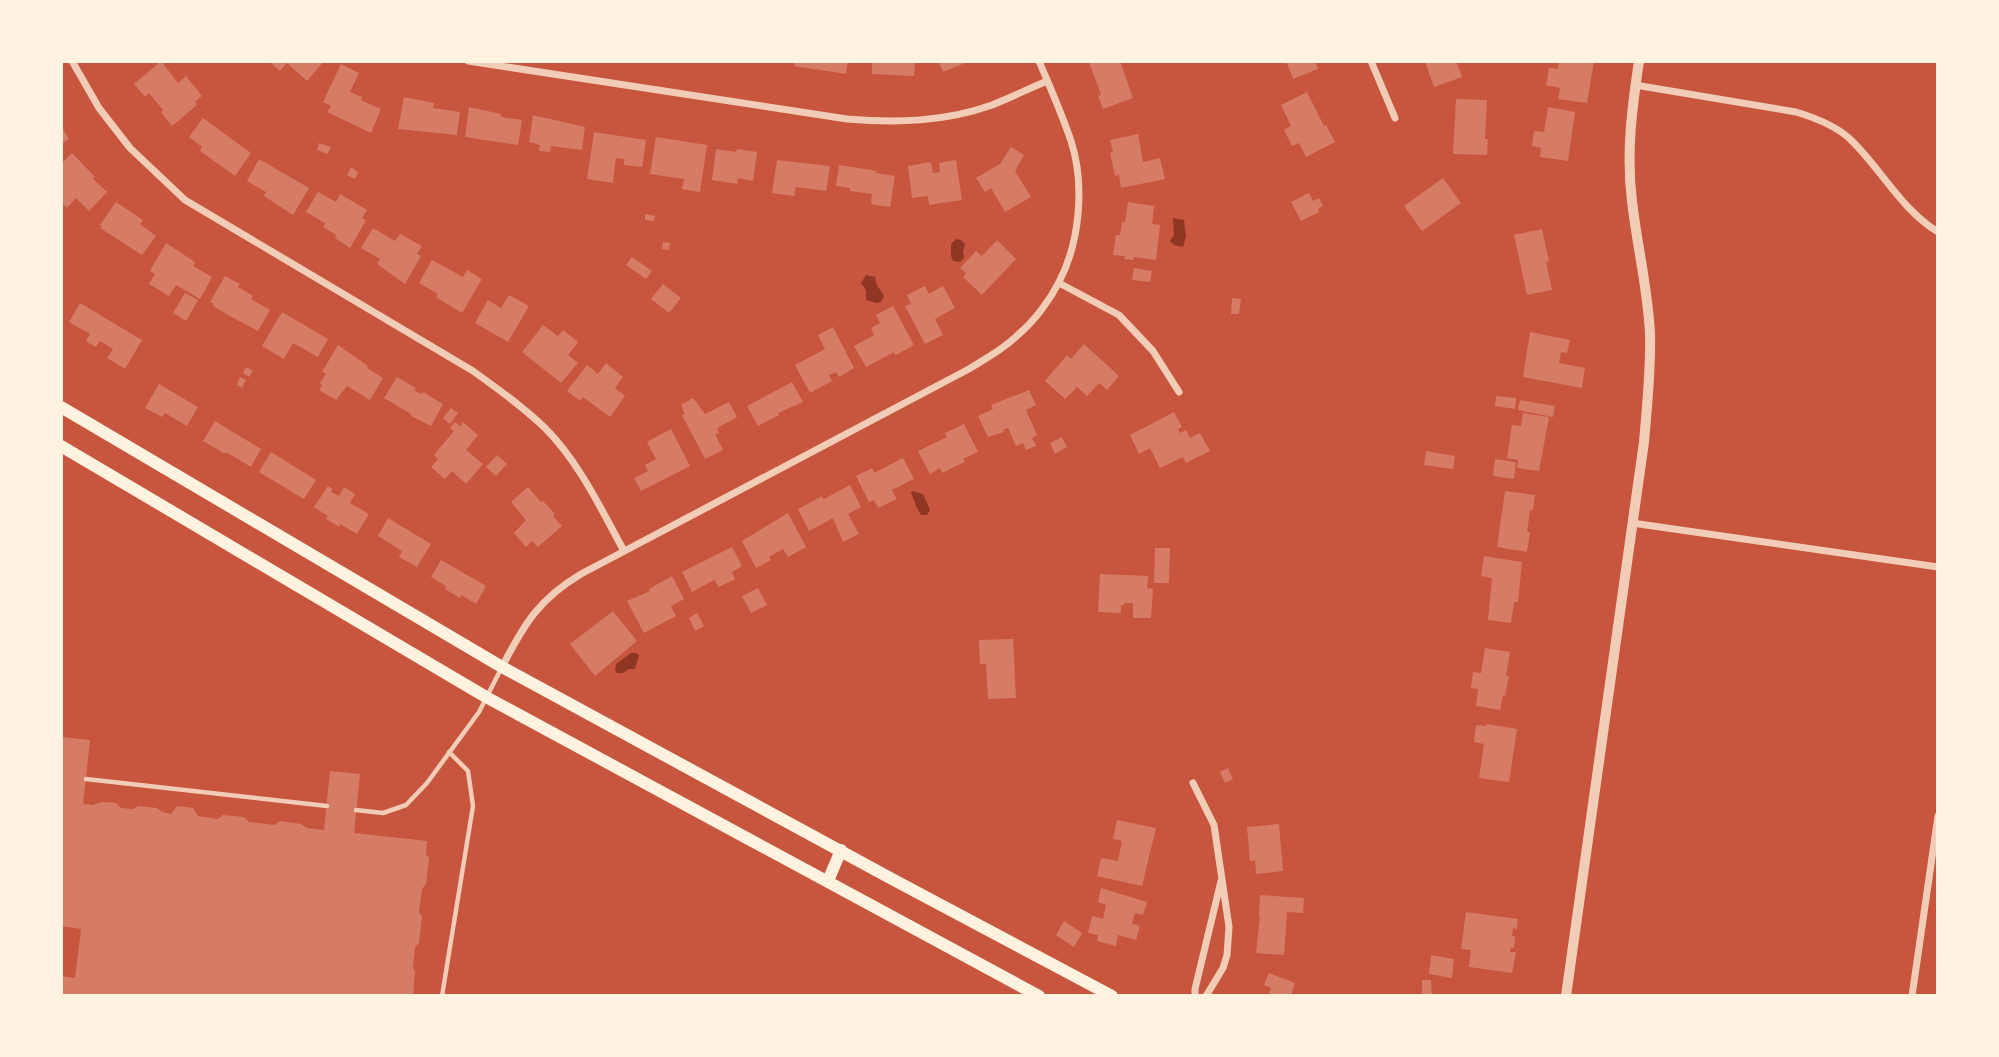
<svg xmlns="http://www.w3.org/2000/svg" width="1999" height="1057" viewBox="0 0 1999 1057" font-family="'Crimson Pro',serif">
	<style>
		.water { fill: #8f3625 }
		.building { fill: #d67c66 }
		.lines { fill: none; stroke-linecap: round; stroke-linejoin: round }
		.service { stroke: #f1ccb7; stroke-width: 4.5 }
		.minor { stroke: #f1ccb7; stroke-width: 7 }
		.tertiary { stroke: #f1ccb7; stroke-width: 10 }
		.secondary { stroke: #fff3e0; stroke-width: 12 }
	</style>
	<rect width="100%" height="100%" fill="#c8553d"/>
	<g class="water">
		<polygon points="1173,218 1184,220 1186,236 1183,247 1174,245 1170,241 1174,235"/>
		<polygon points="956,239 961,240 965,244 963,251 964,258 960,262 953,261 951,256 951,244"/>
		<polygon points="866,275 875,277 877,285 884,296 881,302 877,303 866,300 866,290 861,283"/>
		<path d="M912,491L923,494L930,510L927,515H921C916,508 914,499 911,493Z"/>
		<polygon points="631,653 636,653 639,655 635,669 629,669 623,673 617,673 615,670 616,664"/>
	</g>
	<g class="building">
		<polygon points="161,61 178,83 186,76 202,96 195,102 197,105 172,126 161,112 163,110 149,93 145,97 134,84"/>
		<polygon points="269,61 324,61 307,81 287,63 280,71"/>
		<polygon points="795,61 848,61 846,74 794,66"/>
		<polygon points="872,61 915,61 914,76 872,74"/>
		<polygon points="938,61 964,61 965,63 943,72"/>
		<polygon points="1090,61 1120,61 1133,98 1103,109 1098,96 1101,95 1089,62"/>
		<polygon points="1286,61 1315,61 1318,69 1293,79"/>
		<polygon points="1425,61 1456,61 1462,77 1434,87"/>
		<polygon points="1559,61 1594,61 1587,103 1558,99 1560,88 1546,85 1549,68 1558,69"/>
		<polygon points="341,64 359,73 350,92 362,97 361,100 381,109 371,133 327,112 331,106 323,102"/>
		<polygon points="1307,92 1324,126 1326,125 1335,142 1306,157 1299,143 1292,146 1284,130 1291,126 1281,105"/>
		<polygon points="404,97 434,103 433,108 460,112 457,135 398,129"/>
		<polygon points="1456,99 1487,100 1485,139 1488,139 1487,155 1453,154"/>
		<polygon points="469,107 501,114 501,117 522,120 518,145 465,137"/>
		<polygon points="1548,107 1575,112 1568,161 1540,157 1541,148 1532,146 1534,131 1544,132"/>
		<polygon points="533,115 585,127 582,150 551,146 550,152 539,151 540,145 529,142"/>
		<polygon points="203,118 251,153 235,176 200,151 202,147 189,137"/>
		<polygon points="61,126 69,139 61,144"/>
		<polygon points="594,132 646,140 642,167 624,165 624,159 616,158 613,183 587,179"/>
		<polygon points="1138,134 1143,162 1160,158 1165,179 1121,188 1119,175 1115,176 1110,153 1113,152 1110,140"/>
		<polygon points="656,137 707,145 700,192 682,189 684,179 650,174"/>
		<polygon points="319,143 331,147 328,154 317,150"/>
		<polygon points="1011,147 1024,155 1015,171 1031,197 1005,212 991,188 985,192 976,178 1000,164"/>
		<polygon points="716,149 736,152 737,149 757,152 753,181 738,178 737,184 712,180"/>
		<polygon points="72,153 95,177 93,179 107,192 89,211 76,198 67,208 61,202 61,164"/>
		<polygon points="259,159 309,188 293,215 264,196 266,192 247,181"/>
		<polygon points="777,160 830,166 826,191 796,187 794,196 772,193"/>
		<polygon points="956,160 962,200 929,205 928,196 912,198 908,166 931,162 933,173 940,172 939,163"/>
		<polygon points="839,165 877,171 876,173 895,176 890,207 871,204 872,194 850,191 850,188 836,186"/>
		<polygon points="351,167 358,172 355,179 347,175"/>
		<polygon points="1443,178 1461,203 1422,231 1404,206"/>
		<polygon points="318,192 336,202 340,194 367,210 362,218 366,220 350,248 335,238 336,235 323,227 325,223 306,212"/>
		<polygon points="1309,193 1313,201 1319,198 1323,206 1318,209 1319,212 1301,221 1291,202"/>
		<polygon points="116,202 143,220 140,224 156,236 142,255 100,228 102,226 100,225"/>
		<polygon points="1128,202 1154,206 1152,224 1160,225 1156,260 1134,257 1133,260 1124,259 1125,256 1113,255 1116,235 1120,235 1122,222 1125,222"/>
		<polygon points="645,214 655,216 654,221 645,220"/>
		<polygon points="373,228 395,241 400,234 422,246 417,254 421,256 405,284 377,264 380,259 361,248"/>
		<polygon points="1542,229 1549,261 1546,262 1552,290 1527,295 1514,235"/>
		<polygon points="997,240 1016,259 982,295 963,277 966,273 960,268 976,251 982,256"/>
		<polygon points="663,242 670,243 669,250 662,249"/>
		<polygon points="166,243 195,262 193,266 212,277 200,299 176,285 169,296 149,284 155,274 150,271"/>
		<polygon points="632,257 652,271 646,279 626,265"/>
		<polygon points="432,260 463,277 467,270 482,279 462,313 436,297 438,294 419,283"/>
		<polygon points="1134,268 1152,271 1150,282 1132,280"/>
		<polygon points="225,276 240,284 238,287 253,296 251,299 270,310 258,331 228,315 213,306 214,304 210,302"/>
		<polygon points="663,284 681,298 669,313 651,299"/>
		<polygon points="925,286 929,294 943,286 955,308 935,319 943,335 925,344 905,306 911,304 907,295"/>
		<polygon points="185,293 198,300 186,321 173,313"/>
		<polygon points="509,295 529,306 508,342 475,323 488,300 501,308"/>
		<polygon points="1232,298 1241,299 1239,314 1231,314"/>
		<polygon points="80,303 142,340 125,369 107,358 113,349 100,341 96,347 86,341 90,334 69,322"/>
		<polygon points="893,306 914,345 896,355 894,352 866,367 854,346 874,335 871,328 880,323 876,315"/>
		<polygon points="282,312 328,339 318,357 293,343 284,359 262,346"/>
		<polygon points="543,325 558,336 563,330 578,342 568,355 578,363 561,383 522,352"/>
		<polygon points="833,327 854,368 839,377 836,372 829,375 832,381 810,393 795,365 825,349 818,335"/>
		<polygon points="1530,332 1570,340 1567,353 1561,352 1559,363 1585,368 1582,388 1523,377"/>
		<polygon points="1084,344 1119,376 1107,390 1099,383 1087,396 1077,387 1065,399 1045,381 1067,355 1071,359"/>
		<polygon points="338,345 368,366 367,368 383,378 370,400 347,386 336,400 319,390 322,385 320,383 326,374 322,372"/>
		<polygon points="606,363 623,377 615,388 625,396 610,417 583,397 580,401 567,391 587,365 598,374"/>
		<polygon points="246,367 253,371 249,377 243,373"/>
		<polygon points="240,377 246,380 242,388 237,385"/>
		<polygon points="397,377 416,388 414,390 421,394 423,392 443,404 431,426 411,416 411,414 384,398"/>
		<polygon points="792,382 803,402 778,413 779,415 758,426 747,406"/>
		<polygon points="159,384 198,407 187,426 165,413 162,417 145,408"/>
		<polygon points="1029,390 1036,405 1026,410 1037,435 1032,438 1036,446 1026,450 1023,443 1016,446 1008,428 1003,430 1004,432 988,437 978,416 993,409 991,405"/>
		<polygon points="1496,396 1516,398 1515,409 1495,406"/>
		<polygon points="693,398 705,414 729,402 737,417 717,428 719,433 715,434 723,450 705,459 682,415 685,414 681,405"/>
		<polygon points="1520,400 1555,406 1553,417 1518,410"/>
		<polygon points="451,408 458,413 450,424 443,418"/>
		<polygon points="1174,412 1182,427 1178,429 1180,433 1186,430 1190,438 1200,433 1210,451 1186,463 1183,457 1160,468 1150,448 1139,454 1130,435"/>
		<polygon points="1523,413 1549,417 1539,471 1517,468 1518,460 1507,458 1512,425 1521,426"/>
		<polygon points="215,421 261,449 251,467 226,452 225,454 203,441"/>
		<polygon points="455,422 460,426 463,422 478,435 466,450 483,464 466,484 452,471 445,479 431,467 438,459 434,455 454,431 450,428"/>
		<polygon points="964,424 978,452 963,459 965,462 956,466 942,473 940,468 930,474 918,451 947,437 945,433"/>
		<polygon points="671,429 690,466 641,491 634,478 648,471 645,465 656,459 647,442"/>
		<polygon points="1062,437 1067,447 1055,454 1050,443"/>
		<polygon points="1426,451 1455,456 1453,469 1424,465"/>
		<polygon points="271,452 316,480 304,499 259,472"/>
		<polygon points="497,455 507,464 496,476 486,467"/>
		<polygon points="903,458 914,479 892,490 897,499 878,508 874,500 869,502 856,476 872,468 874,473"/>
		<polygon points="1495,459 1516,462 1514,479 1493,476"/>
		<polygon points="850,485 861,507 848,514 859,534 843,542 833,518 809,531 798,509 822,496 824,499"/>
		<polygon points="328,486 332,489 331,492 339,496 344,487 355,494 350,503 369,514 357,534 340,524 339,527 326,519 328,516 314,507"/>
		<polygon points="528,487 541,502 543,501 555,514 553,516 562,526 538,547 532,541 526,547 514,533 526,520 511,502"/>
		<polygon points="1505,491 1535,495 1533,510 1530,510 1527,532 1530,532 1527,552 1497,547"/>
		<polygon points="788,513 806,547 788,557 783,549 769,557 771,560 756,568 742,541"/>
		<polygon points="388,518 431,544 417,567 399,557 402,551 378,536"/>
		<polygon points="732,547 742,566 732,572 735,579 719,587 714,580 692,592 682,572"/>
		<polygon points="1155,548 1170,548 1169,583 1154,583"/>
		<polygon points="1484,556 1522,562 1518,602 1514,602 1511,623 1488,620 1492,578 1481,576"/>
		<polygon points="441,560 486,586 476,604 461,595 460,598 445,589 446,586 431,577"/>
		<polygon points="1100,574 1148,576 1147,588 1153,589 1151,618 1133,618 1133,603 1124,603 1124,605 1121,605 1121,613 1098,612"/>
		<polygon points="672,576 684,599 671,606 676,616 644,633 627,601 650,591 649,589"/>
		<polygon points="758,588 767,605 751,613 742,596"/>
		<polygon points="613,611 637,641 595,676 570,644"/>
		<polygon points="697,613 704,626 695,631 689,618"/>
		<polygon points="1013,639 1016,698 988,699 986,664 980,664 979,640"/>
		<polygon points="1485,648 1510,652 1506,676 1509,676 1505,696 1503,695 1500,710 1476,706 1478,689 1471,688 1473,672 1481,673"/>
		<polygon points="1487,724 1517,729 1509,782 1479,778 1484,744 1474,742 1476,725 1486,726"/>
		<polygon points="62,737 90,740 83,804 93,805 102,802 116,803 121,808 133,809 138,806 157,808 162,812 171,814 177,806 193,808 198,816 218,819 223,815 244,817 249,822 274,825 280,821 301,824 307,828 324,830 330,771 360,774 354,833 427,841 426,854 429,858 426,884 422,889 419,912 422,916 419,943 415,947 413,968 415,972 413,996 61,996 61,976 75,978 81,929 61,926"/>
		<polygon points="1228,768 1233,779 1225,783 1220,772"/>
		<polygon points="1117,820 1156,828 1142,886 1097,876 1101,858 1118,861 1122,841 1113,839"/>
		<polygon points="1279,824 1283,871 1256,874 1255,860 1250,861 1247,827"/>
		<polygon points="1101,888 1147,902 1143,915 1135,913 1132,924 1140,926 1136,940 1118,935 1116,946 1097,941 1098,935 1088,933 1092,916 1103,919 1106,905 1098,902"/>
		<polygon points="1260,895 1304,898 1303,913 1287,912 1284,955 1256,953 1260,917 1259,917"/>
		<polygon points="1466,912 1518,919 1517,929 1513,928 1512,936 1515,936 1514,948 1511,947 1510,952 1516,952 1512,973 1469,967 1471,950 1461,949"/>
		<polygon points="1064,921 1082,933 1074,947 1056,935"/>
		<polygon points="1431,955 1454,959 1452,978 1429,974"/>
		<polygon points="1269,973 1295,983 1291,996 1268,996 1271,988 1264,985"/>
		<polygon points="1422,980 1431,980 1432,996 1422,996"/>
	</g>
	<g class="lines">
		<g class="service">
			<polyline points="86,779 327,806"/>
			<polyline points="356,810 383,813 406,805 427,783 479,712 502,667"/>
			<polyline points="442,996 473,806 468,771 449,752"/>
		</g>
		<g class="minor">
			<path d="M72,61L99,108L130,148L185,200L473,371C498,389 523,407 545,428C579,462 601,509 624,551"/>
			<path d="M468,61L847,119C896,123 945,122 992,105C1010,98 1028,89 1047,81"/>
			<polyline points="1371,61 1395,118"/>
			<path d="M1635,85L1796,112C1816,118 1839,127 1853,142C1882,171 1902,210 1938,232"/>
			<polyline points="1059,283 1119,315 1153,351 1179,392"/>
			<polyline points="1632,523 1938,567"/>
			<path d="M502,667C524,624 539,599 581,574L967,370C985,359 1005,348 1020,333C1035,320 1050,300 1059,282C1080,242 1085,184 1071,141C1062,114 1050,87 1039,61"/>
			<polyline points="1193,783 1214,825 1229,927 1227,955 1223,968 1206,996"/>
			<polyline points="1195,996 1195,989 1221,881"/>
			<polyline points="1912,996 1938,816"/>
		</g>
		<path class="tertiary" d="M1566,996L1644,442C1647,406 1651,370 1650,334C1648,289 1637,246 1632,201C1626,154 1632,108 1639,61"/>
		<g class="secondary">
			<polyline points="61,407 502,667 892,879 1112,996"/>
			<polyline points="61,446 486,697 1039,996"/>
			<polyline points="828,881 841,850"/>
		</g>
	</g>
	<rect width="1999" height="1057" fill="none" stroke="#fff3e0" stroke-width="126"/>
</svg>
